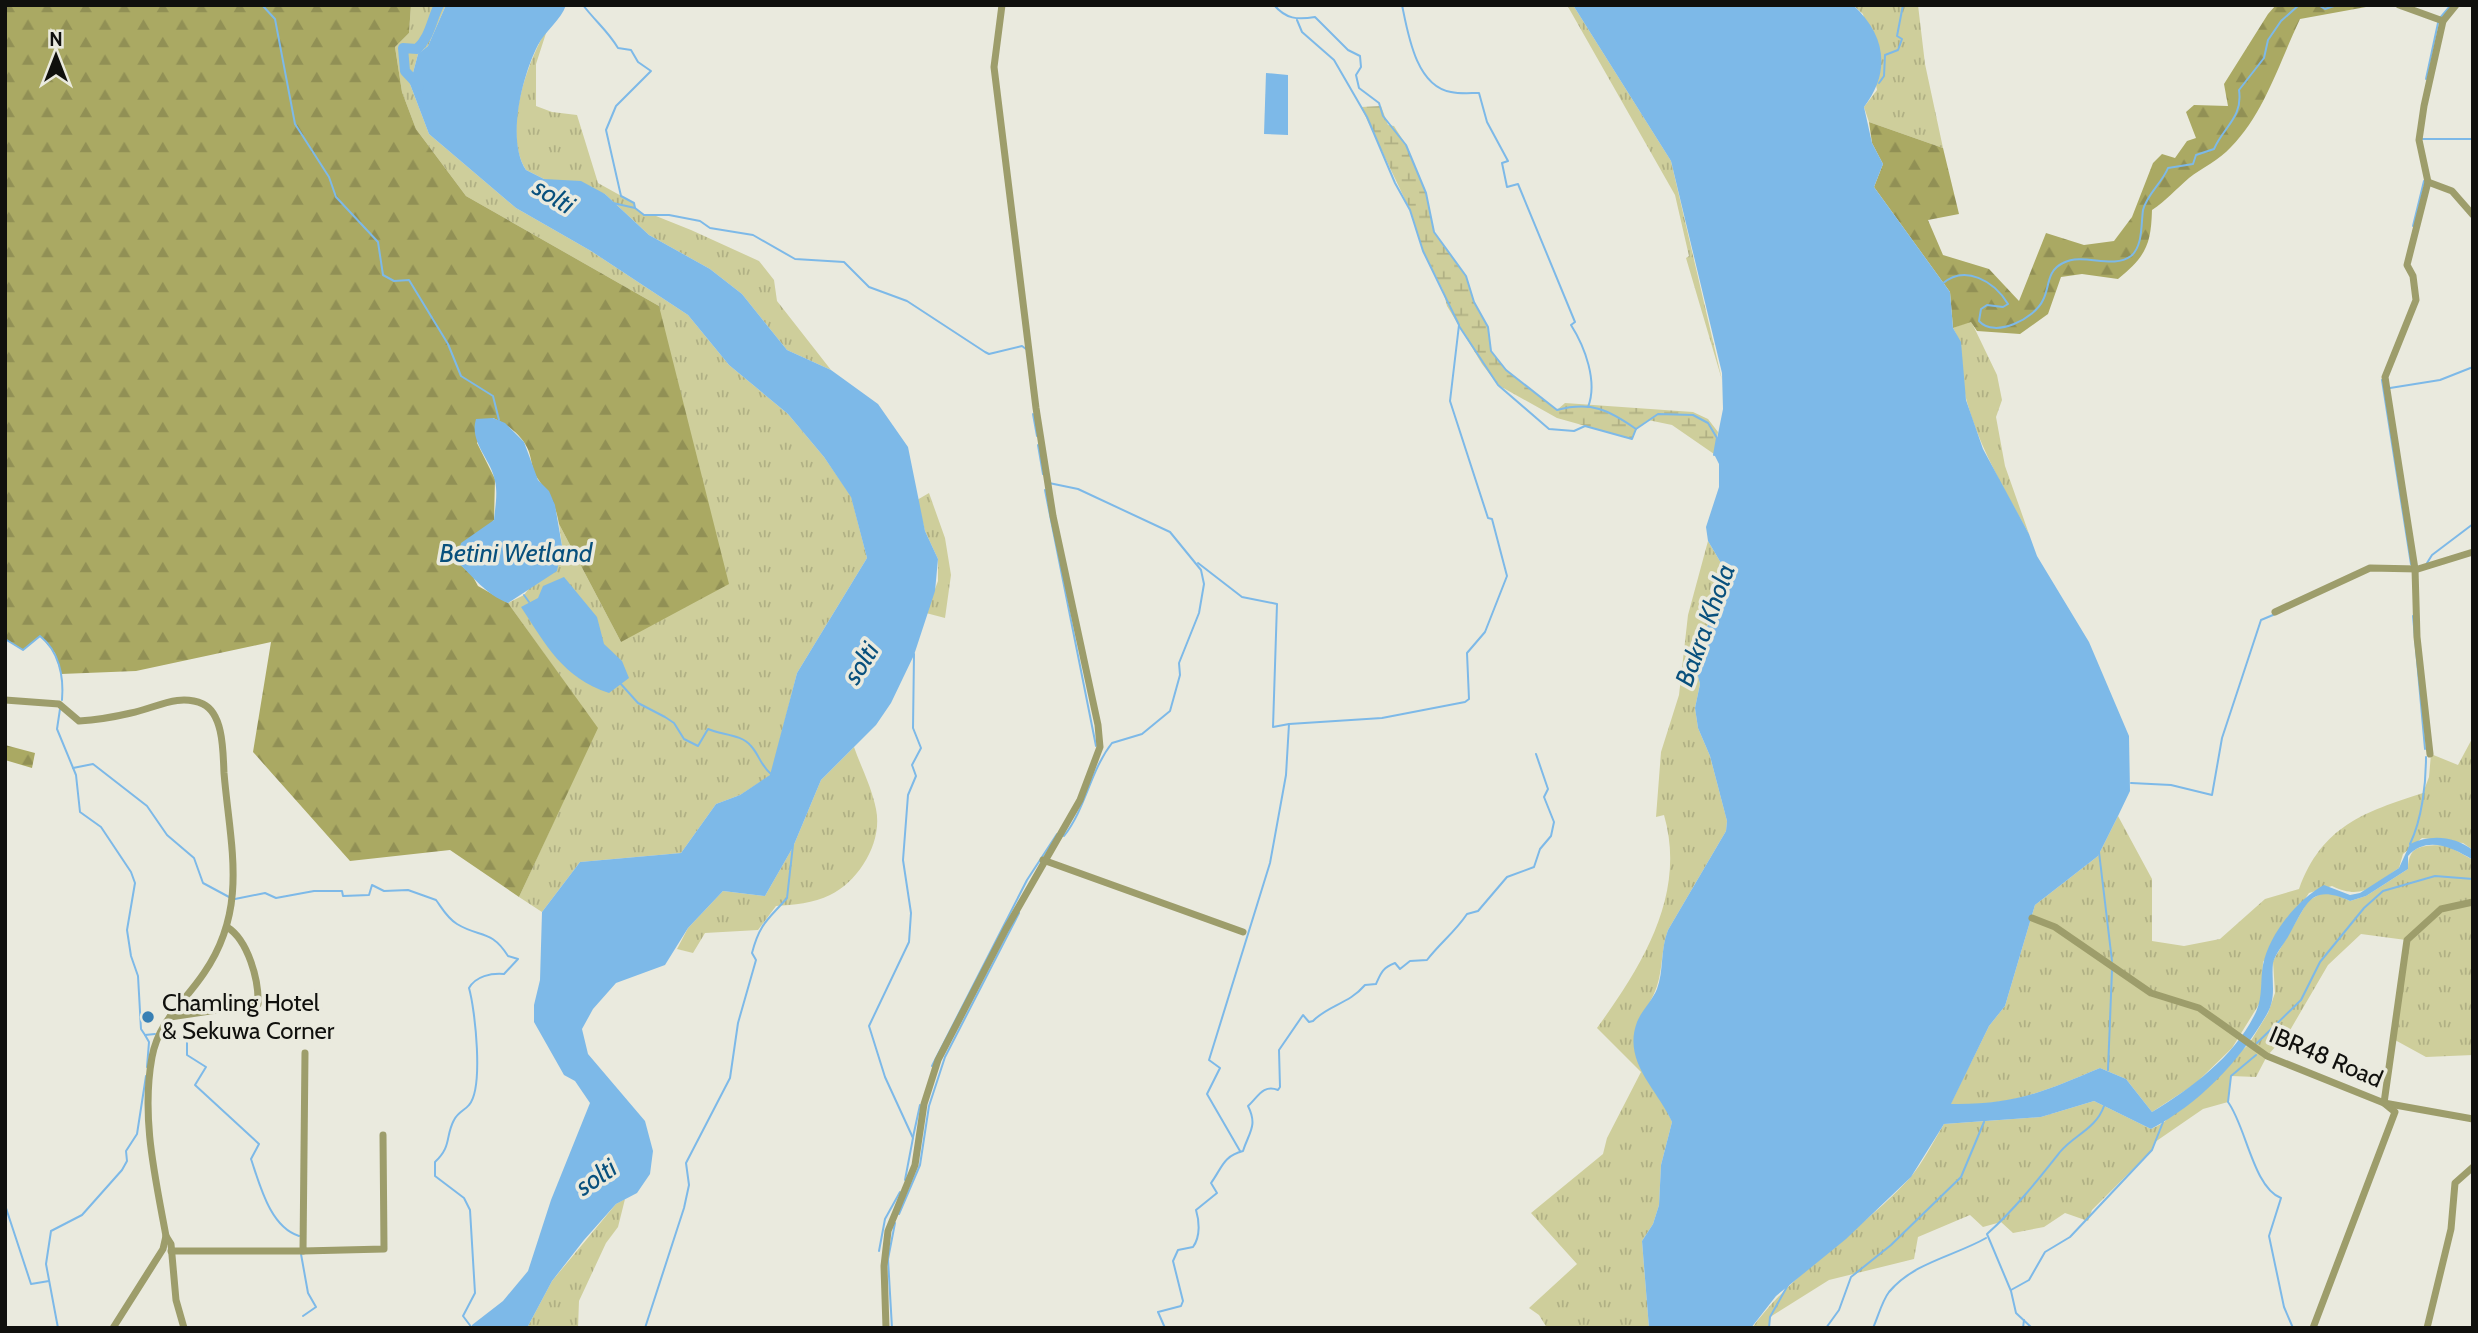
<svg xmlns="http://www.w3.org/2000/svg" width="2478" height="1333" viewBox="0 0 2478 1333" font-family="Cabin,sans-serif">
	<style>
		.grass { fill: url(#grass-tufts) }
		.forest { fill: url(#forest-firs) }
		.wetland { fill: url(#wetland-marsh) }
		.water { fill: #7db9e8 }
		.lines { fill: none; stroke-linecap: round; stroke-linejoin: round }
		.stream { stroke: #7db9e8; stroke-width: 2 }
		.river { stroke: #7db9e8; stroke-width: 10 }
		.street { stroke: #9d9d6b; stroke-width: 7 }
		.poi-dot { fill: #387fb4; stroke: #eaeade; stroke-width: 2.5 }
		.labels { text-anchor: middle; stroke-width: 7; stroke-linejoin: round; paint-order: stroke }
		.poi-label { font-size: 24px; fill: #10100d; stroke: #eaeade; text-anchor: start }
		.street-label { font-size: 24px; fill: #10100d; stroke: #eaeade }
		.water-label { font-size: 26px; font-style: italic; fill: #08507d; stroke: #eaeade }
	</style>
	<defs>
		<pattern id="grass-tufts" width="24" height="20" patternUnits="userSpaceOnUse" patternTransform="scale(1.75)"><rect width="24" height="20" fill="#cece9b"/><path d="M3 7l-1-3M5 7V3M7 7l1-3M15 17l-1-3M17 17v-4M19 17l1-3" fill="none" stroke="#b0b084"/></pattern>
		<pattern id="forest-firs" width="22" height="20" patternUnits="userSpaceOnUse" patternTransform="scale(1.75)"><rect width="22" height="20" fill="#aaa963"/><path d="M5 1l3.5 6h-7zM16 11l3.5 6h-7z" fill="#919055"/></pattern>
		<pattern id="wetland-marsh" width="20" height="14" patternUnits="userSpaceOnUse" patternTransform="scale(1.75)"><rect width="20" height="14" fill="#cece9b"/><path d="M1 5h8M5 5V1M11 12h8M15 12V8" fill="none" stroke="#b0b084"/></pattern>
	</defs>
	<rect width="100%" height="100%" fill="#eaeade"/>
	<g class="grass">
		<polygon points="411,5 446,5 428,46 418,54 410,84 429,134 516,208 591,251 688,315 729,365 788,414 824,457 851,496 867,558 797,673 771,775 740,795 716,804 681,853 580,862 542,912 519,897 597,728 508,603 524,595 562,546 559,524 621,642 659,306 466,196 416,129 402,92 395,47 409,33"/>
		<polygon points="1567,5 1573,5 1671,161 1722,380 1686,258 1689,256 1675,195"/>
		<polygon points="1853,5 1918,5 1925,64 1943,148 1869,122 1864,107 1877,90 1863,14"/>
		<path d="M548,27L536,64V106L552,112L577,115L598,183L634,203L635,208L644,215L656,216L691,230L759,261L774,280L777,301L831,370L787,350L742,294L710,269L649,235L605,194L544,179L526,170C502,132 527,62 548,27Z"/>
		<path d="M1971,321L1997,375L2002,400L1996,417L2005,466L2029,534C2005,491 1980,449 1967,402C1960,377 1966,350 1953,328Z"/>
		<polygon points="929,493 945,538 951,575 945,618 926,613 938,581 938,559 925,531 917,500"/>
		<path d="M1708,541L1721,563L1716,604L1694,660L1700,684L1695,708L1698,728L1710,756L1727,821L1726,831L1668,930C1661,949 1663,968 1657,986C1651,1005 1637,1018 1634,1039L1672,1122L1661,1165L1659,1205L1653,1224L1642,1241L1649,1328H1547L1539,1315L1529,1308L1577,1264L1531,1213L1603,1154L1607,1138L1641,1072L1597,1028C1642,966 1687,894 1664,815L1656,817L1661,752L1679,695L1688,615Z"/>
		<path d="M2473,737V850L2463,843L2422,838L2403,854L2399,868C2373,885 2363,901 2332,886L2309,893L2263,962L2261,1001L2232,1048L2195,1084L2152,1112L2126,1079L2100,1068C2043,1092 2014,1105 1950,1105L1989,1026L2005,1006L2035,905L2098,856L2118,816L2152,879V941L2184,946L2220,939L2265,899L2299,889C2322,826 2364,812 2423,793L2429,777L2431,754L2458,765Z"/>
		<path d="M854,747C861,767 872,788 876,809C883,842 859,881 830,895C814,903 793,905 776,906L758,930L705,933L693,953L677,949L688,928L723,891L765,896L793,847L821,780Z"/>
		<path d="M2446,845L2473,860V1055L2426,1057L2395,1040L2406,940L2361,934L2328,965L2289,1032L2267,1056L2256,1077L2231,1076L2228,1102L2203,1109L2155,1142L2152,1150L2092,1210L2088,1221L2065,1213L2044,1227L2013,1233L2001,1222L1983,1227L1970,1215L1918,1237L1914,1259L1829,1280L1770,1317L1769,1328H1752C1795,1269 1859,1233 1909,1179C1923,1163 1933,1142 1944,1124L2041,1117L2094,1101L2151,1129L2163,1123L2249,1044L2268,1013L2275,993L2273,961L2308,901L2322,893L2331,892L2350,901L2366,896L2408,869C2408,843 2425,846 2446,845Z"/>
		<polygon points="625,1199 618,1227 606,1243 579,1301 578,1328 527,1328 552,1281 616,1204"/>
	</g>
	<g class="forest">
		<path d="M5,5H411L409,33L395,47L402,92L416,129L466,196L659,306L729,584L621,642L559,524C555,502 550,497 538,479C532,471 532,461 529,452C524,437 508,424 493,418L477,443L495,479L494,520L456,561L472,575L478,586L508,603L598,728L519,897L450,850L350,861L253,752L271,642L136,671L61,674L55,653L40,636L23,650L5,639Z"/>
		<path d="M2276,5H2377L2300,19C2280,61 2264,114 2231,147C2219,160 2202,168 2189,178C2176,189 2166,201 2152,210C2151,245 2146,256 2118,279L2082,274L2061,277L2048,314L2020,334L1977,331L1971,322L1953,328L1950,292L1874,187L1883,164L1872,143L1869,122L1943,148L1959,214L1928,220L1943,255L1989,269L2019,301L2046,233L2084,245L2114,241L2132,217L2153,163L2162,154L2175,158L2187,141L2196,138L2186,112L2194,105L2228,106L2224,84L2268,14Z"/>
		<polygon points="5,745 35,753 32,768 5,760"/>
	</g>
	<polygon class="wetland" points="1381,106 1388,125 1394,126 1406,145 1426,193 1434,232 1466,276 1474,302 1488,327 1491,351 1506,370 1557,410 1565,403 1693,412 1708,419 1718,432 1714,454 1672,425 1648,420 1636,429 1632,439 1557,418 1498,385 1482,364 1447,306 1443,290 1423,251 1410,210 1361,107"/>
	<g class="water">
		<path d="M446,5H566C561,20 546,30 538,45C522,76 506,140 526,170L544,179L581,181L605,194L649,235L710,269L742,294L787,350L831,370L878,404L908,447L925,531L938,559L935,591L914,655L891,703L876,725L821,780L793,847L765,896L723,891L688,928L665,965L616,983L593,1009L582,1029L588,1054L645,1121L653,1151L650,1174L637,1193L616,1204L584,1240L552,1281L527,1328H472V1325L503,1301L528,1271L551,1200L590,1103L575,1081L564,1075L534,1022V1005L540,980L542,912L580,862L681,853L716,804L740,795L770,775L797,673L867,558L851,497L824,457L788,414L729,365L688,315L591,251L516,208L429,134L410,84L418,54L428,46Z"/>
		<path d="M1573,5H1853C1886,35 1891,72 1864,107L1872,143L1883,164L1874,187L1950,292L1953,328L1961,342L1966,400L1983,449L2029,534L2037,556L2089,642L2129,736L2130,791L2118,816L2098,856L2035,905L2005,1006L1989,1026L1951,1104C2014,1105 2043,1092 2100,1068L2126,1079L2152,1112C2193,1087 2235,1056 2256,1012C2263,996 2260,981 2263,965C2269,934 2298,899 2324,885L2350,895L2360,893L2399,868L2410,844C2431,834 2454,836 2473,850V860C2453,848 2427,835 2408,856V869L2366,896L2350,901C2310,883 2307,904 2289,935C2285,943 2275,954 2273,963C2271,982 2277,996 2267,1014C2239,1062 2200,1103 2151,1129L2094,1101L2041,1117L1944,1124L1911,1177L1846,1239L1776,1296L1751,1328H1649L1642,1241L1653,1224L1659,1205L1661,1165L1672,1122C1658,1090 1622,1062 1637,1022C1642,1010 1652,1001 1657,989C1664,971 1660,950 1668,930L1726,831L1727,821L1710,756L1698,728L1695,708L1700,684L1694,660L1716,604L1721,563L1708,541L1706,527L1719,487V464L1714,454L1723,409L1722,373L1671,161Z"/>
		<polygon points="1266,73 1288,75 1288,135 1264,134"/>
		<path d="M493,418L505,423L524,442L538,480L549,491L555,505L562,546L557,571L508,603C485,594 474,577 456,561L461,543L494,520C495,508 498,494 495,481C491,459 469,443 476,419Z"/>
		<path d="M564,577L597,617L604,644L622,661L629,678L609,693C563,678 546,645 521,607L538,598L543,586Z"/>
	</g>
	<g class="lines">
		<g class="stream">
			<polyline points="262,5 275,19 295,124 329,177 336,197 378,242 383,275 394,281 409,280 448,344 461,376 493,396 499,420"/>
			<path d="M583,5C595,21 608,31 618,48L631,50L638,62L651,71L616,106L606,130L621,196L634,203L635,208"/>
			<path d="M1274,5C1286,19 1297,20 1315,17L1348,50L1360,56L1361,67L1356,75L1359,88L1379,103L1383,116L1406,145L1426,193L1434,232L1466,276L1474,302L1488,327L1491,351L1506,370L1557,410C1591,401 1609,410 1636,429L1658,414L1693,415L1708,423L1717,438L1714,455"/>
			<path d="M1402,5C1408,34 1416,86 1451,92C1460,94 1470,93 1479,93L1487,122L1508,161L1502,163L1507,187L1518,184L1575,322L1571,325C1585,347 1598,382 1588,407"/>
			<polyline points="2318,5 2325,9 2337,5"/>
			<polyline points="2440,18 2451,5"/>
			<polyline points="2426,79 2438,23"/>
			<polyline points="1879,83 1884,76 1885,55 1898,50 1902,39 1897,36 1903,5"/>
			<polyline points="2422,139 2473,139"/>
			<polyline points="613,203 635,208 644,215 669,215 700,221 710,228 753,235 795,259 844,262 869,287 907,301 985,352 989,354 1022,346 1026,349"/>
			<polyline points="2413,226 2424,181"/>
			<path d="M1942,284C1965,264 1994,281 2008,304L2003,307L1987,305L1981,309L1979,321C1995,339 2035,318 2043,300C2050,287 2046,271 2063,263C2084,252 2112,270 2131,256C2143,246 2141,224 2143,210C2147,194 2162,183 2168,168L2193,164L2196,155L2214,149C2224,126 2243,118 2239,90L2264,58L2268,40L2281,21L2299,5"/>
			<polyline points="1459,326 1498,385 1549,429 1574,431 1585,426 1632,439 1636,429"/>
			<polyline points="2382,380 2411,564"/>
			<polyline points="2390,388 2440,380 2473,367"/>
			<polyline points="1033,414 1037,436"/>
			<polyline points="1038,445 1043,474"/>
			<path d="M1049,483L1078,489L1170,532L1201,570L1204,584L1199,613L1179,663L1180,675L1170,711L1142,734L1112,743C1090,771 1086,808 1064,836"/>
			<polyline points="1045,490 1096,746"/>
			<polyline points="1198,563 1242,597 1277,604 1273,727 1289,724 1286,775 1270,863 1209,1060 1220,1068 1207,1094 1240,1151"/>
			<polyline points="2427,563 2432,555 2473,524"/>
			<polyline points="524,595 529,602"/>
			<polyline points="2413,616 2425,749"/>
			<path d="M5,639L23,650L40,636C59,651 64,676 62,700"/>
			<path d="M620,683L638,703L665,717L674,723L684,739L698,746L708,729C721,735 742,734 751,746C760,756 760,765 772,775"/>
			<polyline points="60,709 57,729 76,775 80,812 101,827 131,872 135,883 127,930 131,956 138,976 141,1029 145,1035 155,1034"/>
			<polyline points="1289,724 1382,718 1465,702 1469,699 1467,653 1485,632 1507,576 1492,519 1488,518 1450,401 1459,325 1423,251 1410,210 1395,183 1367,117 1334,60 1302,32 1297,20"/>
			<polyline points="73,768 93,764 147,806 167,835 194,858 203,883 229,897"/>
			<polyline points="2131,783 2171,785 2212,795 2222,738 2261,620 2273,615"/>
			<path d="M2410,844C2422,819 2426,784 2426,757"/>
			<polyline points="2099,852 2112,961"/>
			<path d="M235,899L265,893L276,898L314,891H342L343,896L369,895L372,885L384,891L408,890L436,900C442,908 447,918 457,924C480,938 491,929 508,956L518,959L504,974C491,973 476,976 469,988C475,1009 484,1088 469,1105C465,1110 458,1112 454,1120C445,1137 452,1146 435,1162V1176L464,1198L470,1210L475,1293L463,1316L472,1328"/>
			<polyline points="145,1035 149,1042 147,1067"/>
			<path d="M160,1036L187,1040V1055L206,1067L195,1085L259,1144L251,1159C260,1185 270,1227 299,1236"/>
			<polyline points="2257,1043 2301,1000 2320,962 2364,908 2383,891 2435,876 2473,879"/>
			<path d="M2256,1055L2231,1076L2228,1102C2246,1126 2253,1187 2281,1198L2269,1236L2284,1307L2293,1328"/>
			<polyline points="932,1066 1027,880 1057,834"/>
			<polyline points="2108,1070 2112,970"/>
			<polyline points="913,1137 920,1105"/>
			<polyline points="905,1180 913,1138 885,1077 869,1026 909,942 911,913 903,860 908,795 916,776 912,765 921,748 913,728 914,654"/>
			<polyline points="5,1205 31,1284 49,1281"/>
			<polyline points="899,1214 920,1165 929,1106 945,1057 1019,913"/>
			<polyline points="879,1251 885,1219 900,1192"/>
			<polyline points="301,1254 308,1293 316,1307 303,1316"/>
			<polyline points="2011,1290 2029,1280 2045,1252 2070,1237 2152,1150 2163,1122"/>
			<polyline points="58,1328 46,1264 51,1231 82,1215 122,1170 127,1161 126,1151 137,1134 146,1076"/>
			<path d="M645,1328L684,1208L689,1185L686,1163L730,1078L738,1023L756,960L752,953C760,922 769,919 787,898L793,845"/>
			<polyline points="892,1328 888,1259 895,1223"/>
			<path d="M1165,1328L1158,1312L1181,1306L1183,1301L1173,1261L1178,1250L1193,1247C1201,1236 1199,1220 1196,1210L1217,1193L1211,1183C1222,1168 1223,1156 1243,1151C1249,1132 1258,1126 1248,1106C1258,1097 1263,1084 1278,1090L1280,1087L1279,1050L1303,1015L1309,1022L1313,1021C1328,1005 1349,1004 1365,985L1376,984C1381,973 1382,968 1395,963L1400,969L1410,961L1427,960C1440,943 1455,932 1467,914L1478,911L1507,877L1534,867L1540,849L1551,836L1554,822L1544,797L1548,789L1536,754"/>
			<polyline points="1769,1328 1770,1317 1788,1285"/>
			<polyline points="1826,1328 1839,1310 1851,1277 1891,1245 1961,1177 1984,1122"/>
			<path d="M1873,1328C1878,1317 1882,1301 1889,1292C1914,1262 1955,1256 1986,1238"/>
			<polyline points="2023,1328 2024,1320"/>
			<path d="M2032,1328L2016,1313L2011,1291L1987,1234C2015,1209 2037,1181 2060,1152C2074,1135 2096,1129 2104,1106"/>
		</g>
		<path class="river" d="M419,86L405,71L403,48L417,49C430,37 431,21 439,5"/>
		<g class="street">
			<polyline points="2399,5 2443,21"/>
			<polyline points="2428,182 2452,191 2473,215"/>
			<polyline points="2275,612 2370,568 2418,569 2473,552"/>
			<path d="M5,700L59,704L79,721C97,720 114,717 131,713C156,708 178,693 203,704C224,714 223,754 224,773C230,845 249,908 204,973C184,1003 159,1020 152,1057C141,1117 155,1176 166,1236L163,1249L113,1328"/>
			<polyline points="2430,754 2417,637 2415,569 2385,377 2416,300 2413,276 2407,265 2428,182 2419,140 2424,106 2443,21 2456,5"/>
			<polyline points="1043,860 1243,932"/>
			<polyline points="2032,918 2055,927 2151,993 2199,1008 2267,1056 2384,1103 2473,1119"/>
			<path d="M170,1017L258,1004C259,980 248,940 227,927"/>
			<polyline points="305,1053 303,1251 384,1249 383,1135"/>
			<polyline points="166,1236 171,1244 176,1300 184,1328"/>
			<polyline points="171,1251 303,1251"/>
			<polyline points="886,1328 884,1266 888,1231 915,1165 924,1104 938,1060 1006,929 1080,800 1100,747 1098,725 1053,516 1036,408 994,67 1002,5"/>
			<polyline points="2313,1328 2395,1112 2384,1103 2407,940 2441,909 2473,902"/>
			<polyline points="2427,1328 2451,1229 2455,1183 2473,1167"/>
		</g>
	</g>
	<circle class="poi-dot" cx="148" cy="1017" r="7"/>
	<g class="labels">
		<g class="poi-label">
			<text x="162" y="1011">Chamling Hotel<tspan x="162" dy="28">&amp; Sekuwa Corner</tspan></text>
		</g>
		<g class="street-label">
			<text transform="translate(2326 1057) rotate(23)" y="8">IBR48 Road</text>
		</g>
		<g class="water-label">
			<text transform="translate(554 196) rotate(32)" y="9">solti</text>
			<text x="516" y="562">Betini Wetland</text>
			<text transform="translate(1705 625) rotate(-70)" y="9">Bakra Khola</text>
			<text transform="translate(861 663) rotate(-58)" y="9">solti</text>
			<text transform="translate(596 1177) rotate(-34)" y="9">solti</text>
		</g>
	</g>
	<rect width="2478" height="1333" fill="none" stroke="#10100d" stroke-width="14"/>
	<g transform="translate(56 56)" stroke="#eaeade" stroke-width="5" paint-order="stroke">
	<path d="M0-5L12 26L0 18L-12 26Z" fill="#10100d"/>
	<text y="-10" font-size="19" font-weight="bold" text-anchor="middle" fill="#10100d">N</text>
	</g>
</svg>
